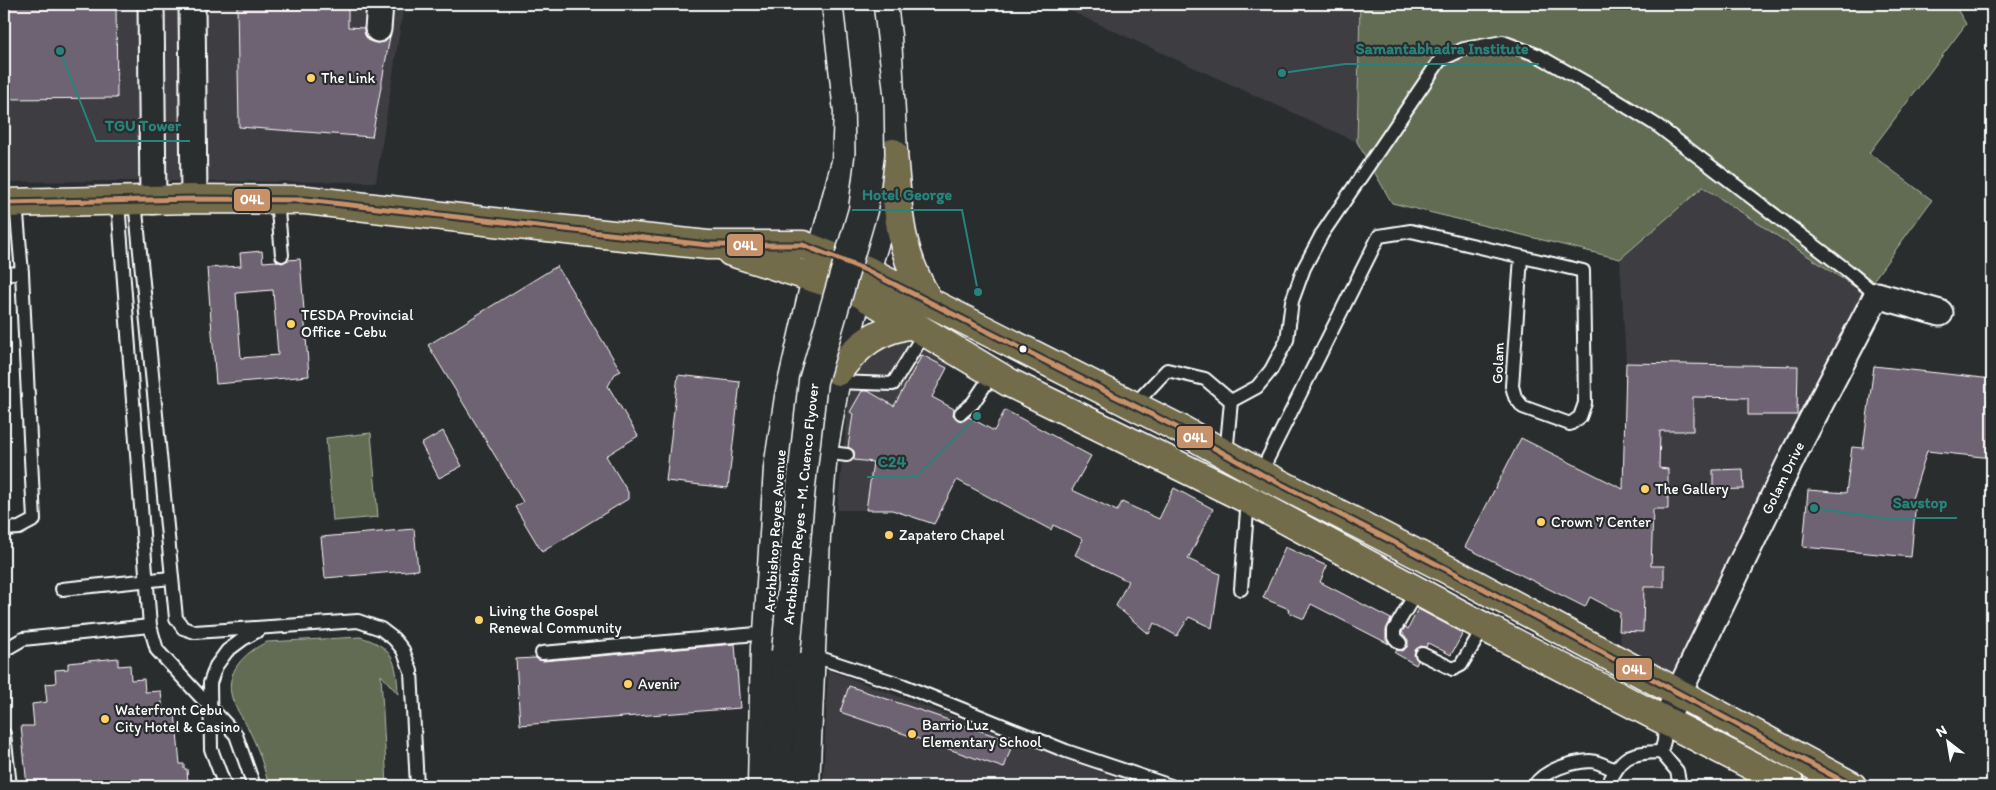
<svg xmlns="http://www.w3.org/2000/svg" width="1996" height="790" viewBox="0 0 1996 790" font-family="Itim,sans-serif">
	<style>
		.built { fill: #3e3d42 }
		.green { fill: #626c53; stroke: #b0b6a9 }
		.building { fill: #6e6372; stroke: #fff; fill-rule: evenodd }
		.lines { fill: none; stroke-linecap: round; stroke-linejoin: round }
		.service-casing { stroke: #fff; stroke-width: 16 }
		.minor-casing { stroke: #fff; stroke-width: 29 }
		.secondary-casing { stroke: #fff; stroke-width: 31 }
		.primary-casing { stroke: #fff; stroke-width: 31 }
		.service { stroke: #2a2d2e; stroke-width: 12 }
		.minor { stroke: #2a2d2e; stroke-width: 25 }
		.secondary { stroke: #2a2d2e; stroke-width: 28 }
		.primary { stroke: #726c4b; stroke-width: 28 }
		.secondary-bridge-casing { stroke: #fff; stroke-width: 31; stroke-linecap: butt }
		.secondary-bridge { stroke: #2a2d2e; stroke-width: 28 }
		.bus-1-casing { stroke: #2a2d2e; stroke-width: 9 }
		.bus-1 { stroke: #c7916a; stroke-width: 5 }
		.poi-dot { fill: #ffd166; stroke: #2a2d2e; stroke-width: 2 }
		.bus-dot { fill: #fff; stroke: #2a2d2e; stroke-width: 2 }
		.labels { text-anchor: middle; stroke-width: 4.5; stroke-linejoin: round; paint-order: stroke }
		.poi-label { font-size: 15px; fill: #fff; stroke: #2a2d2e; text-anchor: start }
		.street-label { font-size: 15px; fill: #fff; stroke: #2a2d2e }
		.leader { fill: none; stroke: #27847c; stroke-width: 2 }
		.callout-dot { fill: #27847c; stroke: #2a2d2e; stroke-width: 2 }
		.callout-label { font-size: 16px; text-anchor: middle; font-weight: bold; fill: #27847c; stroke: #2a2d2e; stroke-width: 4.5; stroke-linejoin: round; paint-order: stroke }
		.line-badge { stroke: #2a2d2e; stroke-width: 2 }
		.badge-label { font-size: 14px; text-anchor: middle; font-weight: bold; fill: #fff }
	</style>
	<rect width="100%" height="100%" fill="#2a2d2e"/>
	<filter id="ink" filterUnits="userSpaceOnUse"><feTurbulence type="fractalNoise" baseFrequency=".02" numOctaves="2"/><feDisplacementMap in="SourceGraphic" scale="10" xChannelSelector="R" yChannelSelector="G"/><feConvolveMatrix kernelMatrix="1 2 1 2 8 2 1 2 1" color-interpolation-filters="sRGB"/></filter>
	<g filter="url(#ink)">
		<g class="built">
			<polygon points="4,4 404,4 376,182 118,181 4,182"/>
			<polygon points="1055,4 1360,4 1357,142"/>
			<polygon points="1703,187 1864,293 1833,368 1682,676 1622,649 1619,631 1626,363 1620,259"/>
			<polygon points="905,338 951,362 918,421 899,472 892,510 837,510 851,380 869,354"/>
			<polygon points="828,670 1138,786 823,786"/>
		</g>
		<g class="green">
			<polygon points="1360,4 1954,4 1966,24 1869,153 1932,200 1864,293 1703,187 1620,259 1392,203 1357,142"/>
			<polygon points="371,433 378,517 333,521 326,438"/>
			<path d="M360,637C393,646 397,662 398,694L381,675L387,786H269C264,768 259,750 250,732C245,720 236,711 232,698C224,672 245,652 267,642Z"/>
		</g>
		<g class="building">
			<polygon points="4,4 116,4 117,98 4,99"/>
			<polygon points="237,4 348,4 348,27 364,28 365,35 369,41 376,43 385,42 390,36 372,137 239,127"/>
			<path d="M262,251L263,262L276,261L282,263L288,260L300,259L309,376L216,384L207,268L241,266L240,253ZM273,290L278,355L241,358L236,293Z"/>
			<polygon points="557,266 621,371 615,374 608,386 638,436 606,456 628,492 628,499 542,552 515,507 523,502 428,345"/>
			<polygon points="922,355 947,368 932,397 954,409 953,415 958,420 963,421 969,417 994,431 1005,410 1091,456 1072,490 1117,511 1122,502 1159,519 1174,488 1213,509 1188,559 1220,574 1212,628 1189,617 1177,636 1154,623 1149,634 1116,606 1128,581 1075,555 1083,539 1053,525 1051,530 957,480 934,524 892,510 866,510 873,462 854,460 854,451 848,447 853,414 850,412 862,391 868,391 894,406"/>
			<polygon points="1626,363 1798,366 1797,415 1748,415 1748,398 1693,397 1693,431 1660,431 1659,468 1668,469 1668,509 1653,509 1651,566 1664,566 1664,587 1644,587 1643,632 1619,631 1620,613 1590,597 1585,607 1465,547 1521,438 1623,489"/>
			<polygon points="1874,366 1992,379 1992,458 1927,451 1912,499 1916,500 1911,557 1803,547 1808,490 1846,493 1852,447 1863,448"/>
			<polygon points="678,375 740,382 728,488 666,481"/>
			<polygon points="443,431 462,466 439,478 421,444"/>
			<polygon points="1743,469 1744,489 1713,490 1713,470"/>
			<polygon points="414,529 418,570 325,578 321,537"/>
			<polygon points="1285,547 1327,566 1320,582 1391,619 1386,630 1386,640 1389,644 1311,604 1304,619 1288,612 1289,609 1263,598"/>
			<polygon points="1418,609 1463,633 1451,655 1428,643 1426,647 1421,646 1415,650 1414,655 1418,661 1416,665 1395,653 1397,650 1403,651 1408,646 1408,640 1402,632 1405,627 1408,629"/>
			<polygon points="735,644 740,708 520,725 516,659 535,658 543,661"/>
			<polygon points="118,658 118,666 130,665 131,680 144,679 145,692 161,691 163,713 175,712 180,764 184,764 184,769 187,769 188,786 27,786 21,726 34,726 32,704 47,702 45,684 56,683 55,670 68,669 68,663"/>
			<polygon points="849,686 1013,742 1004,768 840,712"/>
		</g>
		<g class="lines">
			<defs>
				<g id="service">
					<polyline points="277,200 282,255"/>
					<polyline points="135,201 176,618 183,628 195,632 358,621 381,629 394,639 403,650 411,671 417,786"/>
					<polyline points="118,202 150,626 157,650 236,735 254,786"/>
					<polyline points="4,274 22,273"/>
					<polyline points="836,382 893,384 925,332"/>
					<polyline points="1231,401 1257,387 1271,370 1287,340 1292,301 1304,268 1322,234 1440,60 1464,49 1503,42 1537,55 1606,94 1658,126 1848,271 1877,295"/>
					<polyline points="1133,406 1167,370 1205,379 1231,401"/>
					<polyline points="961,413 973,403 993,373"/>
					<polyline points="823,452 847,455"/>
					<polyline points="1226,455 1231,401"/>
					<polyline points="1259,476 1379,236 1411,231 1583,271 1585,403 1580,417 1570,424 1523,407 1515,397 1512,386 1521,257"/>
					<polyline points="4,529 19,528 34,520 22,273 16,203"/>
					<polyline points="62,589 171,578"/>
					<polyline points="1241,589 1248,498"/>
					<polyline points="1400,643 1394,637 1394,630 1417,591"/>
					<polyline points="4,650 23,639 150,626"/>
					<polyline points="542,653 768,633"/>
					<polyline points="1422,654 1453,669 1461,665 1484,627"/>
					<polyline points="811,655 902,685 1066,751 1171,786"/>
					<polyline points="4,734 10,786"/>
					<polyline points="1661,752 1664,741 1665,721"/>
					<polyline points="225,786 211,749 210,683 216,666 227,651 243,639 259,630"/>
					<path d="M1534,786C1544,770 1571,762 1590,761C1597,761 1608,767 1615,770"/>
					<path d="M1607,786C1623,756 1626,753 1661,752L1677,771L1680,786"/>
				</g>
				<g id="minor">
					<polyline points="151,4 153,201"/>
					<polyline points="192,4 194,199"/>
					<polyline points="378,29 380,4"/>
					<polyline points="1665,721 1796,450 1877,295 1940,313"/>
				</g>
				<g id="secondary">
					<polyline points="762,786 765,647 768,633 778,468 789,397 822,252 846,162 848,112 836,4"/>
					<polyline points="782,786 786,652"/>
					<polyline points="805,786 816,536 823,452 834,389 858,292 866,270 881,221 893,153 887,36 883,4"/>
				</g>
				<g id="primary">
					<path d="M893,153C898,210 898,253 930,303"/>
					<polyline points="4,203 194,199 306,200 519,225 708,245 803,245 866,270 1182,430 1261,474 1458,575 1852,786"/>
					<polyline points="731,252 858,292 1010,383 1247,499 1484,627 1791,786"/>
					<path d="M838,371C860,343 877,330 913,324"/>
				</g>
			</defs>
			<use href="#service" class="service-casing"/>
			<use href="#minor" class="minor-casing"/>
			<use href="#secondary" class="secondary-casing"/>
			<use href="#primary" class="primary-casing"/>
			<use href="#service" class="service"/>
			<use href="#minor" class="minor"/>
			<use href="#secondary" class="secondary"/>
			<use href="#primary" class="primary"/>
			<defs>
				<polyline id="secondary-bridge" points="786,652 801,486 813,381 863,210 870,154 869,98 858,4"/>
			</defs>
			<use href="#secondary-bridge" class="secondary-bridge-casing"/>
			<use href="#secondary-bridge" class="secondary-bridge"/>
			<defs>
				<polyline id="bus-1" points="4,203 194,199 306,200 708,245 803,245 866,270 1182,430 1261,474 1458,575 1852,786"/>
			</defs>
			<use href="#bus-1" class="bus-1-casing"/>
			<use href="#bus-1" class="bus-1"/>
		</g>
	</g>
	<g class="poi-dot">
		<circle cx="311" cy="78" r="5"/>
		<circle cx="291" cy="324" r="5"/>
		<circle cx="1645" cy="489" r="5"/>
		<circle cx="1541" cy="522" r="5"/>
		<circle cx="889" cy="535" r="5"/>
		<circle cx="479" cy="620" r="5"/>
		<circle cx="628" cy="684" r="5"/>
		<circle cx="105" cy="719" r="5"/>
		<circle cx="912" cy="734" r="5"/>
	</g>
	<circle class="bus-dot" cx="1023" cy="349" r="4.5"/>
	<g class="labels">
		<g class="poi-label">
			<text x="321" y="83">The Link</text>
			<text x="301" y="320">TESDA Provincial<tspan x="301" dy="17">Office - Cebu</tspan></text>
			<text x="1655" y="494">The Gallery</text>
			<text x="1551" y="527">Crown 7 Center</text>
			<text x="899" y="540">Zapatero Chapel</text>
			<text x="489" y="616">Living the Gospel<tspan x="489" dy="17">Renewal Community</tspan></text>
			<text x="638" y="689">Avenir</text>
			<text x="115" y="715">Waterfront Cebu<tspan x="115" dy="17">City Hotel &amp; Casino</tspan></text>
			<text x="922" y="730">Barrio Luz<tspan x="922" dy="17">Elementary School</tspan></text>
		</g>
		<g class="street-label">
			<text transform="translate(1498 363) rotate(-88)" y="5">Golam</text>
			<text transform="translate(1783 478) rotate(-64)" y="5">Golam Drive</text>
			<text transform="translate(801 504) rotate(-84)" y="5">Archbishop Reyes - M. Cuenco Flyover</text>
			<text transform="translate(775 531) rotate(-86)" y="5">Archbishop Reyes Avenue</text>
		</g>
	</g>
	<path class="leader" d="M1282 73L1345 64H1539M60 51L96 141H190M978 292L962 210H852M977 416L916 477H867M1814 508L1883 518H1957"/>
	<g class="callout-dot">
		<circle cx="1282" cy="73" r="5"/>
		<circle cx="60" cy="51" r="5"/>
		<circle cx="978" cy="292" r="5"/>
		<circle cx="977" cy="416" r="5"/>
		<circle cx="1814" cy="508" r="5"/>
	</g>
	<g class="callout-label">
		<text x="1442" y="54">Samantabhadra Institute</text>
		<text x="143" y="131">TGU Tower</text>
		<text x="907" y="200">Hotel George</text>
		<text x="892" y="467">C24</text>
		<text x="1920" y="508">Savstop</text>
	</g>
	<g class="line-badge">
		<rect x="233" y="188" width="38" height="24" rx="5" fill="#c7916a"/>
		<rect x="726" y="233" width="38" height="24" rx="5" fill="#c7916a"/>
		<rect x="1176" y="425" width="38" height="24" rx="5" fill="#c7916a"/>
		<rect x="1615" y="657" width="38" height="24" rx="5" fill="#c7916a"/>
	</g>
	<g class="badge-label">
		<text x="252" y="204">04L</text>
		<text x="745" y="250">04L</text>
		<text x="1195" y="442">04L</text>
		<text x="1634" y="674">04L</text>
	</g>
	<rect width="1996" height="790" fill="none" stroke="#2a2d2e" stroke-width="20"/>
	<rect x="10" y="10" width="1976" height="770" fill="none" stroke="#fff" stroke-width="2" filter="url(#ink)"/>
	<g transform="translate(1948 742) rotate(329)" stroke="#2a2d2e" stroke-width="4" paint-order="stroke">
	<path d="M0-4L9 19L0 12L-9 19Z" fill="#ffffff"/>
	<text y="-8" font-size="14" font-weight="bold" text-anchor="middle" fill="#ffffff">N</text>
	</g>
</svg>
